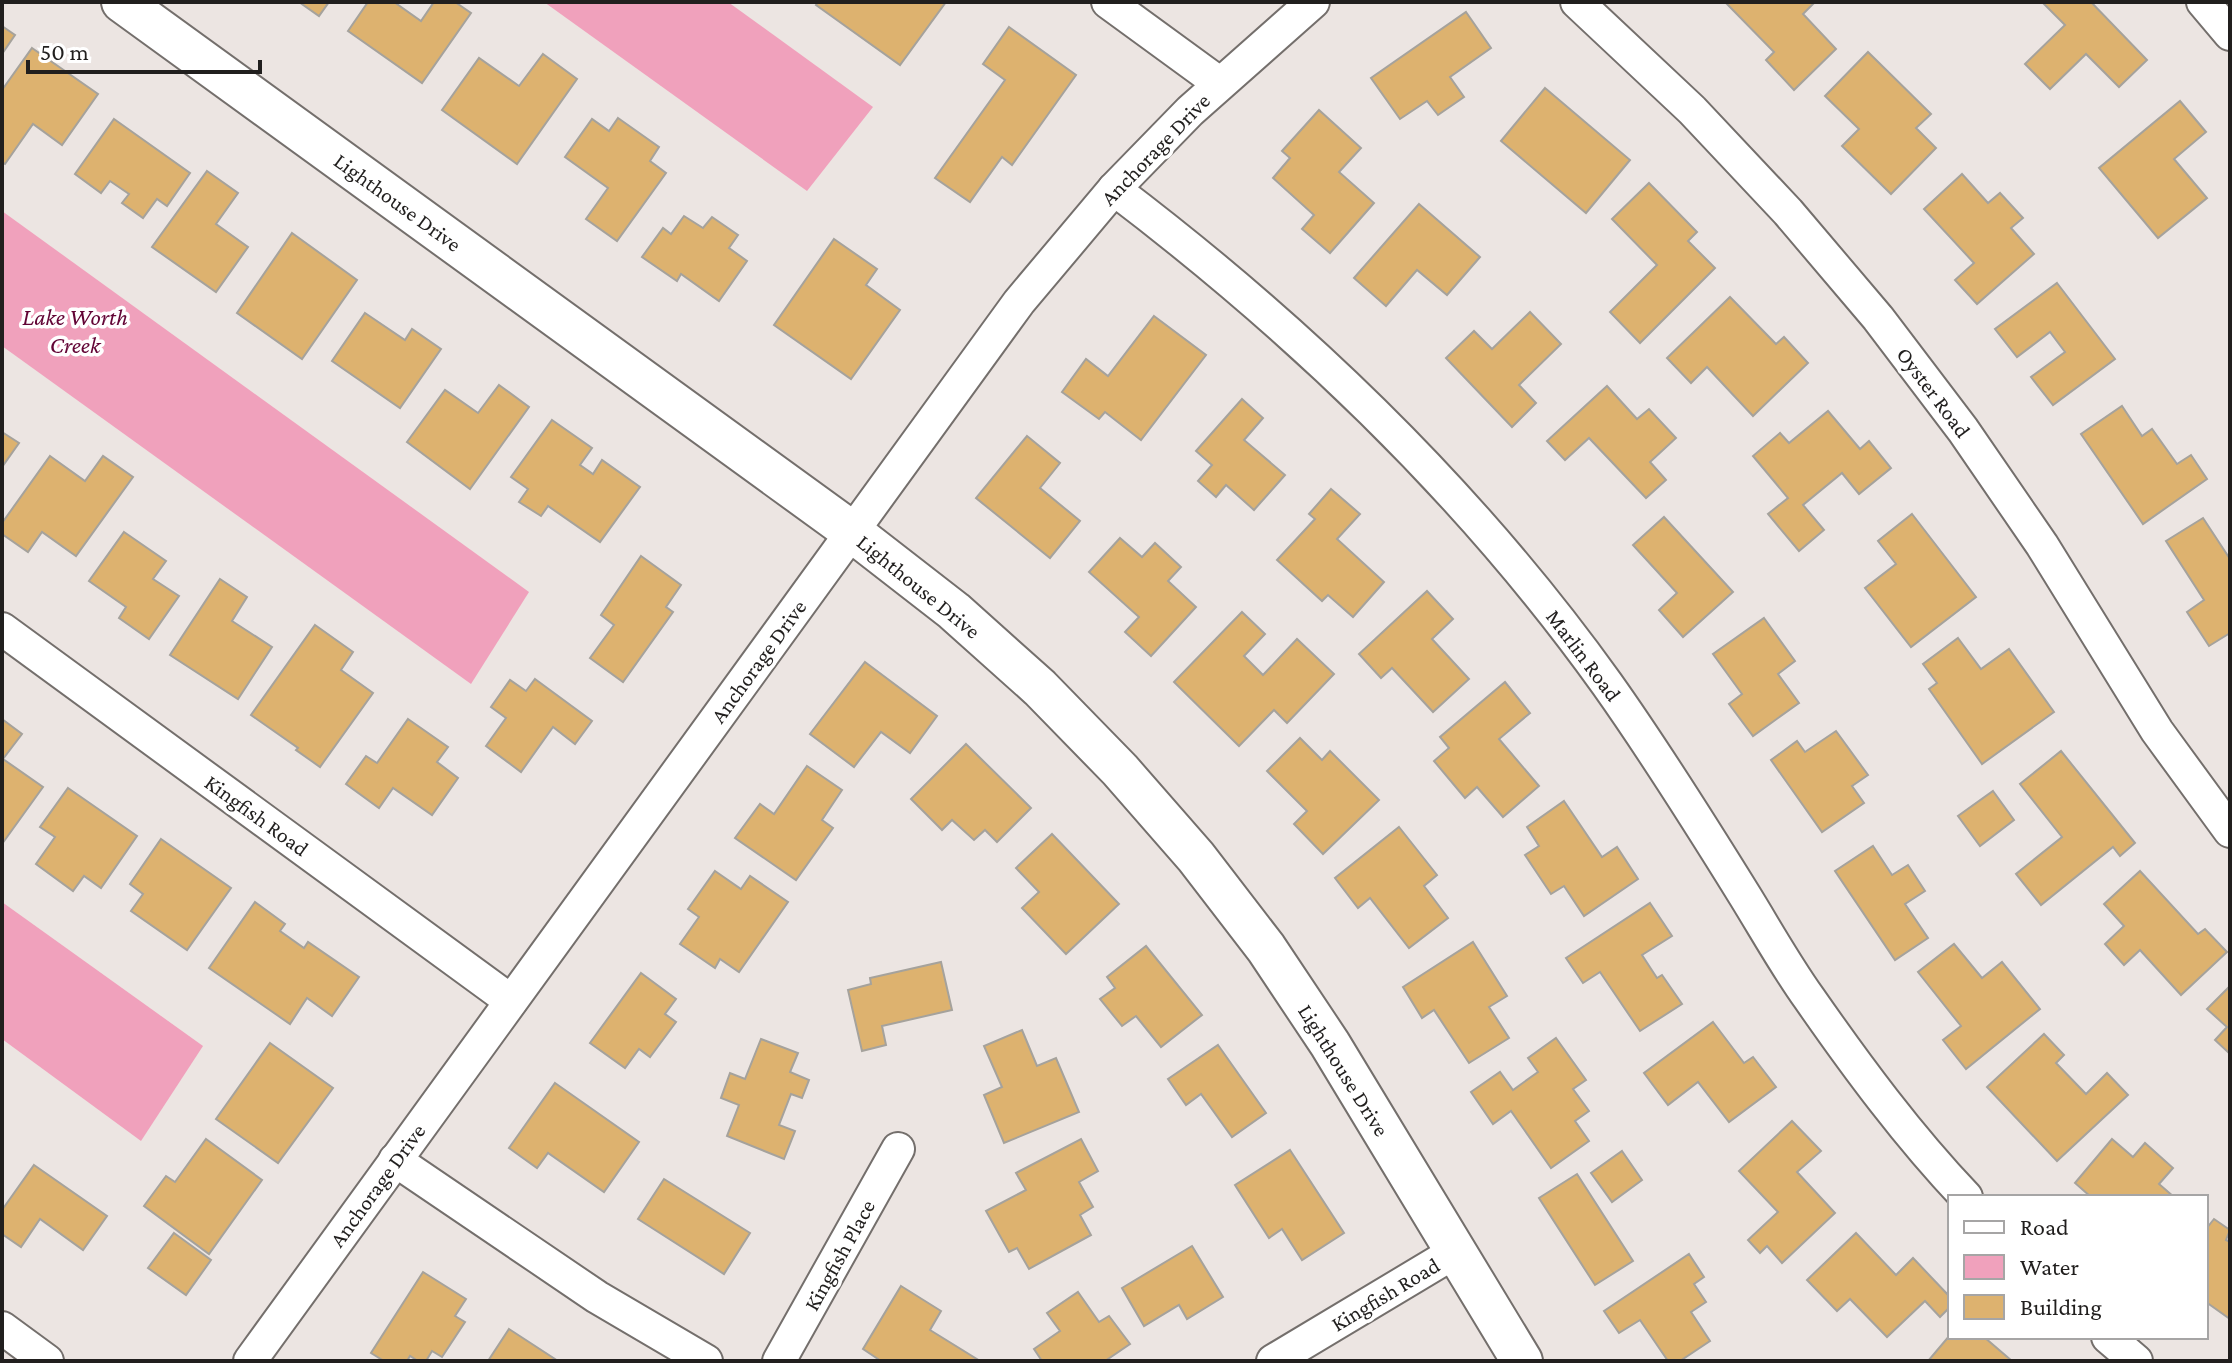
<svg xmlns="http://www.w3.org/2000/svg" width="2232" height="1363" viewBox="0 0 2232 1363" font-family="'Crimson Pro',serif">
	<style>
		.water { fill: #f0a1bc }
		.building { fill: #ddb26f; stroke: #a5a29c; stroke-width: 2 }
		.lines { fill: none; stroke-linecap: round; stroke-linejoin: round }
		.minor-casing { stroke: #746f6c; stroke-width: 36 }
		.tertiary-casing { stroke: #746f6c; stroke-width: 44 }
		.minor { stroke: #fff; stroke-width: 32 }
		.tertiary { stroke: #fff; stroke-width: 40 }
		.labels { text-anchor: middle; stroke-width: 7; stroke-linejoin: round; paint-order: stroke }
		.street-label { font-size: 22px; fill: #211f1e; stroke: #fff }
		.water-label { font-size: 24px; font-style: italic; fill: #620435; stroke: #fff }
	</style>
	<rect width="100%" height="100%" fill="#ece5e2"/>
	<g class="water">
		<polygon points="544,2 728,2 873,107 807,191"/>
		<polygon points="2,211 529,592 471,684 2,346"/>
		<polygon points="2,902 203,1046 141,1141 2,1039"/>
	</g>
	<g class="building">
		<polygon points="299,2 329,2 319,16"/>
		<polygon points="368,2 394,2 421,21 434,2 455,2 471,13 422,83 348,31"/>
		<polygon points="818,2 946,2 900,65 816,5"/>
		<polygon points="1725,2 1811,2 1813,4 1803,14 1836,49 1794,90 1766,60 1774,52"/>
		<polygon points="2042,2 2091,2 2147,60 2119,87 2086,54 2050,89 2025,64 2065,25"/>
		<polygon points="1466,12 1491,48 1450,77 1464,97 1438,115 1427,101 1400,119 1371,78"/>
		<polygon points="2,26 15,35 2,54"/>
		<polygon points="1009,27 1076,75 1012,165 1002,157 970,202 935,178 1005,80 983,64"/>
		<polygon points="32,48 98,94 62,145 33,124 5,164 2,162 2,90"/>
		<polygon points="1868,52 1931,114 1916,128 1936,148 1891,194 1842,146 1859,129 1825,96"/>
		<polygon points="543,54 577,79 517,164 442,110 479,58 519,86"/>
		<polygon points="1545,88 1630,160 1586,213 1501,141"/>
		<polygon points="2180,101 2206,132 2174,159 2207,198 2158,238 2099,168"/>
		<polygon points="1319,110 1361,148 1339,172 1374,203 1330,253 1302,229 1314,215 1273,178 1290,158 1282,151"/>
		<polygon points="618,118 659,147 650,161 666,173 617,241 586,219 608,188 565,157 592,119 609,131"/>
		<polygon points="114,119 190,173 167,206 157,199 143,218 122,203 129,194 110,181 101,193 75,174"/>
		<polygon points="207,171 238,193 216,224 248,247 216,292 152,247"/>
		<polygon points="1962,174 1988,203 2000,193 2023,218 2011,228 2034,254 1977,304 1955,280 1974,263 1924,209"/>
		<polygon points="1649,183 1697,232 1688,241 1715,268 1640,343 1610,312 1657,265 1612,219"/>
		<polygon points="1419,204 1480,257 1447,295 1417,270 1386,306 1354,278"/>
		<polygon points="684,216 703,228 712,217 738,235 729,248 747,261 719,301 681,274 677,281 642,257 663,228 671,234"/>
		<polygon points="292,233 357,280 302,359 237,313"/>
		<polygon points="834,239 877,269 866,285 900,310 851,379 774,325"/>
		<polygon points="2057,283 2115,359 2053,405 2031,377 2065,352 2050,332 2017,357 1995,329"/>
		<polygon points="1730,297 1776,344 1784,337 1808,363 1753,416 1707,367 1691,383 1667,358"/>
		<polygon points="1530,312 1561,344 1519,385 1536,403 1512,427 1446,358 1474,331 1492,349"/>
		<polygon points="365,313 405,340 412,329 441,349 400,408 332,361"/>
		<polygon points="1154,316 1206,355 1141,440 1105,412 1099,419 1062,392 1086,359 1108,376"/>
		<polygon points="499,385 529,407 470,489 407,442 445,390 478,413"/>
		<polygon points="1607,386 1637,419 1649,409 1676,438 1650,462 1666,480 1646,498 1589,438 1565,460 1547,441"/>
		<polygon points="1242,399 1263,418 1244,440 1285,475 1254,510 1226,485 1216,497 1198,481 1212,465 1196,451"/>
		<polygon points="2122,406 2142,436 2152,429 2177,464 2191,455 2207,479 2143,524 2081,434"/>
		<polygon points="1828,411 1860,449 1869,441 1891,468 1859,494 1842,473 1803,505 1824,530 1799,551 1768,514 1788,498 1753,456 1780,433 1789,443"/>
		<polygon points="552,420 592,448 580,465 593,474 602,460 640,487 600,542 548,506 541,516 519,502 528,489 511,477"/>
		<polygon points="2,432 19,443 2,467"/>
		<polygon points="1027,436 1060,463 1040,488 1080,521 1050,558 976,498"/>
		<polygon points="50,456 85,481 103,456 133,477 76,556 42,532 28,552 2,534 2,523"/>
		<polygon points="1331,489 1360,514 1337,539 1384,582 1353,617 1328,595 1322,601 1277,560 1315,519 1309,514"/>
		<polygon points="1912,514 1976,597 1911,647 1865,588 1896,564 1878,541"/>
		<polygon points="1664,517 1733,592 1683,637 1659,610 1677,593 1633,545"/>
		<polygon points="2203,518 2230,559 2230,633 2209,646 2187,612 2204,600 2166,541"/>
		<polygon points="124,532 166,561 153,579 179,596 149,639 119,618 126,607 89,581"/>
		<polygon points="1120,538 1142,557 1155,543 1181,567 1168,581 1196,607 1151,656 1125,632 1139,617 1089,572"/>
		<polygon points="641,556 681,585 666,607 673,612 623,682 590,658 614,625 601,615"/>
		<polygon points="220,579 247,597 232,621 272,647 238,699 170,655"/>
		<polygon points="1427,591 1453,619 1432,639 1469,679 1433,712 1392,668 1381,678 1359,654"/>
		<polygon points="1242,612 1265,634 1244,656 1263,675 1297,639 1334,674 1287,723 1274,710 1239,746 1174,682"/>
		<polygon points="1764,618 1795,661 1778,674 1799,703 1753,736 1729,704 1742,694 1713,654"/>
		<polygon points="315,625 353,652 341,670 373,693 320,767 296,750 298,748 251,715"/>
		<polygon points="1958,638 1981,669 2009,649 2054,712 1982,764 1929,689 1937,683 1923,664"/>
		<polygon points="865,662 937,716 910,753 881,732 854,767 810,734"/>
		<polygon points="535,679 592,721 575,744 553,727 521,772 486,746 506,718 491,707 510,680 526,691"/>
		<polygon points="1505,682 1530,713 1499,739 1539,786 1503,817 1477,787 1465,798 1434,761 1449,748 1440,737"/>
		<polygon points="2,719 22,734 3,759 43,787 2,844"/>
		<polygon points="408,719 448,747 437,762 458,778 432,815 393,788 379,808 346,784 366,756 377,763"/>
		<polygon points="1836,731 1868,775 1852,786 1864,803 1822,832 1771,760 1797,741 1805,752"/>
		<polygon points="1300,738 1322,760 1330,751 1379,800 1323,854 1294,824 1307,811 1267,771"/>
		<polygon points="966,744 1031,808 997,842 985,830 974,840 952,820 942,830 911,799"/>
		<polygon points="2061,751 2135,843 2120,856 2113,847 2041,905 2016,874 2062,837 2020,784"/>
		<polygon points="807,766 842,790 822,820 833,828 796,880 735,838 760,804 774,814"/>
		<polygon points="68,788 137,836 101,888 84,876 73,891 36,864 55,837 40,827"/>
		<polygon points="1993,791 2014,820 1980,846 1958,816"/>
		<polygon points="1564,801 1602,857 1617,847 1638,879 1584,916 1564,886 1551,894 1525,855 1539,846 1527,827"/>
		<polygon points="1399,827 1437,875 1424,886 1448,918 1409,948 1370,898 1358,908 1335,878"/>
		<polygon points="1052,834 1119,904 1066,954 1022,908 1039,892 1016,868"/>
		<polygon points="161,839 231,888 187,950 131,911 143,894 130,884"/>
		<polygon points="1873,846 1892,875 1908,865 1925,891 1905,904 1928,938 1895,960 1835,871"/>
		<polygon points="715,871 741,889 750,876 788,902 739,972 720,959 715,968 680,944 699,917 688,909"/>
		<polygon points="2140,871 2198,934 2205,929 2227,952 2181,995 2140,950 2124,965 2105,944 2124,926 2104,904"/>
		<polygon points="255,902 285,924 280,931 304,948 308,942 359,977 332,1016 307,998 290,1024 209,968"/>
		<polygon points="1650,903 1672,936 1642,955 1657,978 1662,975 1682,1004 1640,1031 1600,972 1583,983 1566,958"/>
		<polygon points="1473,942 1507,996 1489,1007 1509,1038 1469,1063 1434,1010 1422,1018 1403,987"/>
		<polygon points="1954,944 1982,978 2002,962 2040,1009 1966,1069 1943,1040 1961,1026 1918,972"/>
		<polygon points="1146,946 1202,1015 1161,1047 1136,1016 1122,1026 1100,999 1115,988 1107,977"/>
		<polygon points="941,962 952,1010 882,1026 886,1045 862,1051 848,990 871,984 870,978"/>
		<polygon points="641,973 676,999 665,1014 676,1022 650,1057 639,1049 625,1068 590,1043"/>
		<polygon points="2230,986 2230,1054 2215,1040 2227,1027 2207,1009"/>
		<polygon points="1713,1022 1744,1063 1753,1057 1776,1087 1729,1122 1698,1082 1668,1105 1644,1073"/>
		<polygon points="1022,1030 1037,1066 1056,1058 1079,1112 1004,1143 984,1095 1002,1087 984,1046"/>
		<polygon points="2044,1034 2064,1055 2056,1063 2086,1094 2107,1073 2128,1095 2057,1161 1987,1087"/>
		<polygon points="1556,1038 1586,1080 1573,1089 1589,1111 1575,1121 1589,1141 1551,1168 1511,1111 1493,1124 1471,1092 1500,1072 1513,1090 1538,1072 1528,1058"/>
		<polygon points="761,1039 798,1053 790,1072 809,1080 802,1098 791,1094 779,1125 795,1131 784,1159 727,1136 739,1105 721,1098 730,1073 745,1079"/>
		<polygon points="270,1043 333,1088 278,1163 216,1119"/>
		<polygon points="1218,1045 1266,1113 1232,1137 1201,1094 1186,1105 1168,1079"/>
		<polygon points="555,1083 639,1142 604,1192 548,1153 537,1168 509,1148"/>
		<polygon points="1792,1121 1821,1151 1797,1172 1835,1213 1782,1263 1767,1246 1760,1253 1748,1240 1778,1212 1739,1171"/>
		<polygon points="206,1139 262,1180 209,1254 144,1206 166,1176 175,1182"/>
		<polygon points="1081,1139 1098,1171 1079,1182 1093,1207 1080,1215 1091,1235 1029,1269 1017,1248 1009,1252 986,1211 1026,1190 1016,1173"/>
		<polygon points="2112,1139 2133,1157 2145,1143 2173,1168 2159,1184 2174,1197 2091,1197 2075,1183"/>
		<polygon points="1290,1150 1344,1233 1302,1260 1282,1229 1269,1238 1235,1185"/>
		<polygon points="1622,1151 1642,1180 1612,1202 1591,1173"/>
		<polygon points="34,1165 107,1216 83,1250 40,1219 21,1247 2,1234 2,1210"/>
		<polygon points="1577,1174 1633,1261 1595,1285 1539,1198"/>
		<polygon points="664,1179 750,1233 724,1274 638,1219"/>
		<polygon points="2214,1219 2230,1230 2226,1240 2230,1242 2230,1319 2206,1302 2206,1229"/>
		<polygon points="174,1233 211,1260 186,1295 148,1268"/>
		<polygon points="1856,1233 1896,1275 1913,1258 1950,1297 1950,1307 1940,1317 1925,1301 1887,1337 1850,1299 1837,1311 1807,1280"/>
		<polygon points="1192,1246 1223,1297 1187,1319 1179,1305 1144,1326 1122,1288"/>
		<polygon points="1689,1254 1704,1277 1694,1284 1706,1302 1691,1312 1710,1341 1680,1361 1668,1361 1640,1320 1619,1333 1604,1311"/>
		<polygon points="423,1272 466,1299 455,1316 465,1322 442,1357 432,1351 426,1361 418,1361 410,1356 407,1361 384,1361 371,1353"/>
		<polygon points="901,1286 941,1311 930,1330 980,1361 881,1361 863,1349"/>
		<polygon points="1078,1292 1099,1322 1109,1316 1130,1344 1105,1361 1042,1361 1034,1349 1060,1331 1047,1313"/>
		<polygon points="509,1329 558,1361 488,1361"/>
		<polygon points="1950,1335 1950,1337 1984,1337 2012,1361 1928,1361"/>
	</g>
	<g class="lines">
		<defs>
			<g id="minor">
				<polyline points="1108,2 1219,83"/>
				<polyline points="1577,2 1692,110 1788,212 1878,318 1963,430 2042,545 2157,731 2230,831"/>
				<polyline points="2203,2 2230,34"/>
				<path d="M1114,189C1300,330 1471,494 1607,684C1656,753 1701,825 1745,896C1766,930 1786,966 1809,998C1857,1067 1908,1136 1966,1197"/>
				<polyline points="2,629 511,1001"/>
				<polyline points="395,1160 597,1297 706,1361"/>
				<polyline points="2,1328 47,1361"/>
				<polyline points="2108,1337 2136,1361"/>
				<polyline points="250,1361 1019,302 1114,189 1190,111 1313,2"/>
				<polyline points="779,1361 898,1149"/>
				<polyline points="1273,1361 1455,1252"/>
			</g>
			<polyline id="tertiary" points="122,2 851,531 954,611 1040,688 1120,770 1196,857 1266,948 1330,1044 1522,1361"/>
		</defs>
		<use href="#minor" class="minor-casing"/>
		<use href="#tertiary" class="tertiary-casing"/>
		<use href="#minor" class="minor"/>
		<use href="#tertiary" class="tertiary"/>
	</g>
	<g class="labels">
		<g class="street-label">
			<text transform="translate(1155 149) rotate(-46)" y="8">Anchorage Drive</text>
			<text transform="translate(398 202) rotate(36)" y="8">Lighthouse Drive</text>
			<text transform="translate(1934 392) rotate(53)" y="8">Oyster Road</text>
			<text transform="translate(919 586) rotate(39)" y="8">Lighthouse Drive</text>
			<text transform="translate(1584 655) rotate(53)" y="8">Marlin Road</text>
			<text transform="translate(758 661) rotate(-54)" y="8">Anchorage Drive</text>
			<text transform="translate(257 815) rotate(36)" y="8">Kingfish Road</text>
			<text transform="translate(1344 1070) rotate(58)" y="8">Lighthouse Drive</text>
			<text transform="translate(377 1185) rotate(-54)" y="8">Anchorage Drive</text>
			<text transform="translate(839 1255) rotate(-61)" y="8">Kingfish Place</text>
			<text transform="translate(1385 1294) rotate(-31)" y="8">Kingfish Road</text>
		</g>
		<g class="water-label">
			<text x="75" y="325">Lake Worth<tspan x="75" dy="28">Creek</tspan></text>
		</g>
	</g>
	<rect width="2232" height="1363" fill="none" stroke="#211f1e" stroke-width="8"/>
	<rect x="1948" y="1195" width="260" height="144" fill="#ffffff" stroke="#a6a5a5" stroke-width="2"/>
	<rect x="1964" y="1221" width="40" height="12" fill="#ffffff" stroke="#a6a5a5" stroke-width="2"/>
	<text x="2020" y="1235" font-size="24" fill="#211f1e">Road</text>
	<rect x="1964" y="1255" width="40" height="24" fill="#f0a1bc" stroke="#a6a5a5" stroke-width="2"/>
	<text x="2020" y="1275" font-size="24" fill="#211f1e">Water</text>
	<rect x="1964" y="1295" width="40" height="24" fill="#ddb26f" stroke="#a6a5a5" stroke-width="2"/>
	<text x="2020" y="1315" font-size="24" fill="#211f1e">Building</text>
	<path d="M28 60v12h232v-12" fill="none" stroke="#211f1e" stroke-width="4"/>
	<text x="40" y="60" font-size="24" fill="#211f1e" stroke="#ffffff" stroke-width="6" paint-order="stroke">50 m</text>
</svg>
